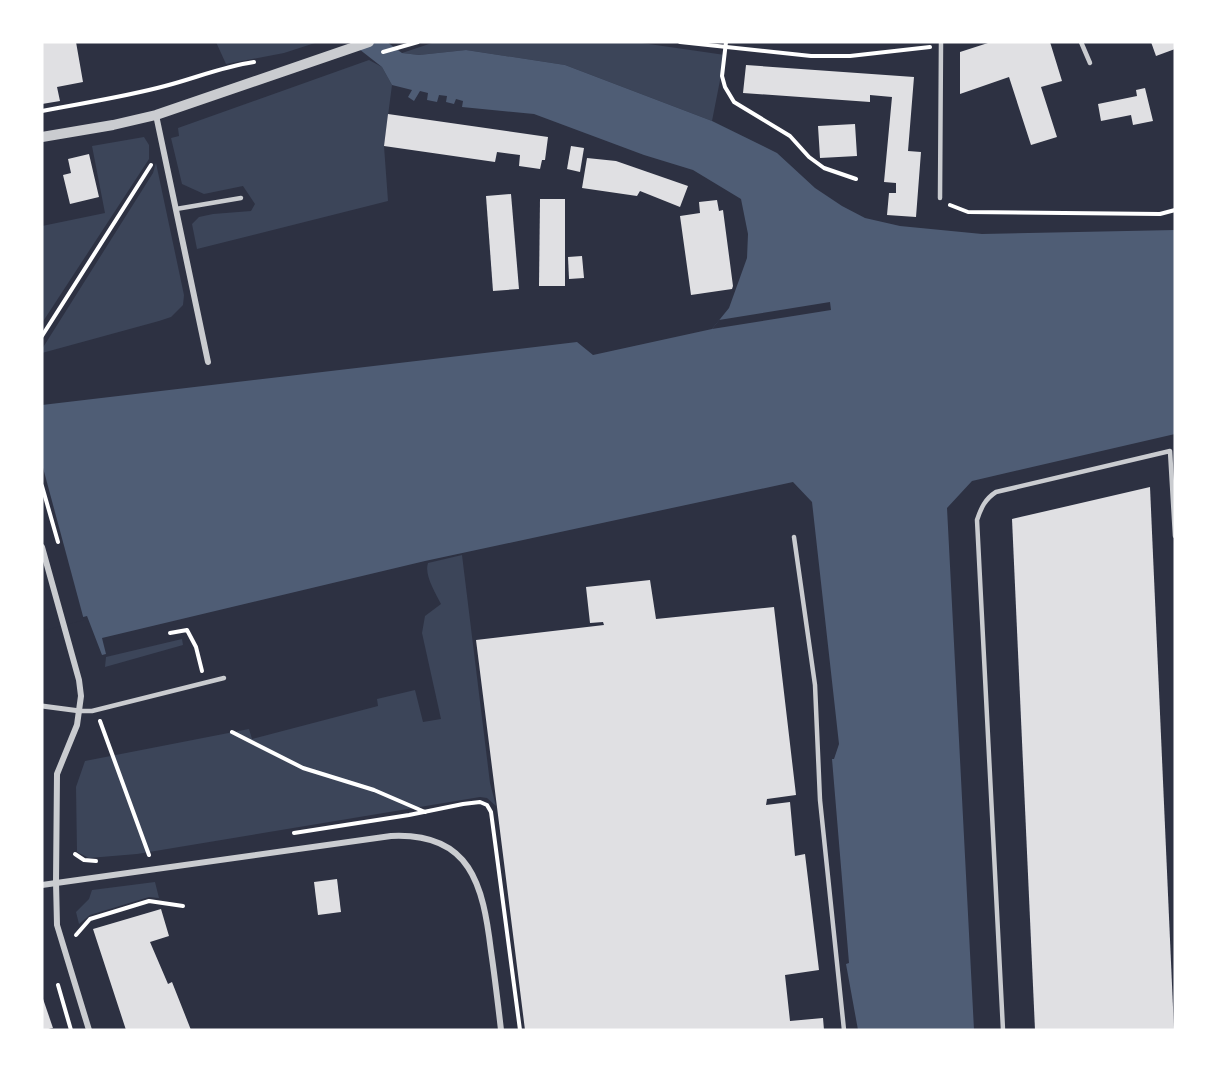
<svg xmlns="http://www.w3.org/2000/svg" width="1217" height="1072" viewBox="0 0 1217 1072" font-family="'Source Sans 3',sans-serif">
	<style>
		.green { fill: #3c4559 }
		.water { fill: #4f5d75 }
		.pier { fill: #2d3142 }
		.building { fill: #e0e0e3 }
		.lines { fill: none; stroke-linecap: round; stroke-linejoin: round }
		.path { stroke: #fff; stroke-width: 4 }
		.service { stroke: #caccd0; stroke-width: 4.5 }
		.pedestrian { stroke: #caccd0; stroke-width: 5 }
		.minor { stroke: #caccd0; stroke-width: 6 }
		.tertiary { stroke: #caccd0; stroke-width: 10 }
	</style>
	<rect width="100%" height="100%" fill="#2d3142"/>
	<g class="green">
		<polygon points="216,42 318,42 284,53 226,64"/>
		<polygon points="435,42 635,42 725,55 712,121 565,65 466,50 419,55 402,53"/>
		<polygon points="369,60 382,67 392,85 384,146 388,201 197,249 192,224 199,217 213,214 251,211 255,204 243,186 204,194 182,184 171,138 179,136 178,128"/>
		<polygon points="144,137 149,145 149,159 42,323 42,226 105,213 92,146"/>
		<polygon points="156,163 184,295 183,305 171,317 159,321 42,353 42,349 153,173"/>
		<path d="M462,555L490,783L496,806L487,798L480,797L137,854L89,858L77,852L76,787L85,761L249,729L252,739L378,706L377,699L415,690L423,722L441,719L422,633L425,616L441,604C435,592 424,575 428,563Z"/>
		<polygon points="182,639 183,645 105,667 106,657"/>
		<polygon points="155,882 159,898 149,897 90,915 79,924 76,912 89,899 92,890"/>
	</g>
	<polygon class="water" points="350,42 387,42 402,53 419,55 466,50 565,65 712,121 777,153 815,188 842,206 865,218 900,226 982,234 1175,230 1175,434 972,481 947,508 974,1030 858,1030 846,964 849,963 832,759 834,759 839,744 812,502 793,482 425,561 102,638 106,654 102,655 87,616 42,628 42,405 577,342 593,355 712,329 729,308 747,258 748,234 741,199 693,170 644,155 534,114 462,107 463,101 456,99 454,104 446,102 447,96 439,95 437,102 427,100 428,93 420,91 414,101 408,97 412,90 392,85 382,67"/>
	<g class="pier">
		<polygon points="830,302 831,310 712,329 719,320"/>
		<polygon points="42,464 84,620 42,631"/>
	</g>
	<g class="building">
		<polygon points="42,42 76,42 83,82 57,87 60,101 42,104"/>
		<polygon points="991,42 1050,42 1062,81 1041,87 1057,137 1031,145 1009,77 960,94 960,52"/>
		<polygon points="1151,42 1175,42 1175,49 1156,56"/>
		<polygon points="746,65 914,77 908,151 921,152 916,217 887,215 889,193 896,193 896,183 884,182 892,97 870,95 870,102 743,93"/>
		<polygon points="1145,88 1153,121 1133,125 1131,115 1101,121 1098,104 1137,96 1136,90"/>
		<polygon points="388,114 548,137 545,160 542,160 540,169 519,166 520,155 497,152 495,162 384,146"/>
		<polygon points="855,124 857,156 820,158 818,126"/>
		<polygon points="571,146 584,148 580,172 567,169"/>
		<polygon points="89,154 99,197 70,204 63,175 71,173 68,159"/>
		<polygon points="587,158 616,161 688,186 680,207 640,191 637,196 582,188"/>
		<polygon points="511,194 519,289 493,291 486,196"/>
		<polygon points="540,199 565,199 565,286 539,286"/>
		<polygon points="717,200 719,211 723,210 733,286 732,289 691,295 680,216 700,213 699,202"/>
		<polygon points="582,256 584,278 569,279 568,257"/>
		<polygon points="1150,487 1174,1030 1035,1030 1012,519"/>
		<polygon points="650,580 656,619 774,607 796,795 767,799 766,805 790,802 795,856 805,854 819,970 785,975 790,1021 823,1018 824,1030 525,1030 476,640 604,625 603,622 590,623 586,587"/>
		<polygon points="337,879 341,912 318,915 314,882"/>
		<polygon points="161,909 169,936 150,942 168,984 172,982 191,1030 126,1030 93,929"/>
		<polygon points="42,996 53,1028 44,1030 42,1030"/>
	</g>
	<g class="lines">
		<g class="path">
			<polyline points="680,42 811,56 850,56 930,47"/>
			<polyline points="726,42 722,76 725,87 734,102 790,136 809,157 824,168 856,179"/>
			<polyline points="383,52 418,42"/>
			<path d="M42,111C83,103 124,97 165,86C196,78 221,67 254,62"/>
			<polyline points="950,205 968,212 1160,214 1175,210"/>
			<polyline points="42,336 151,165"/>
			<polyline points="42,486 58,542"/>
			<polyline points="170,633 187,630 196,647 202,671"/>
			<polyline points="100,721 149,855"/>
			<polyline points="232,732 303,768 374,790 425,812"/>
			<polyline points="294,833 409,815 463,804 480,802 487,805 491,812 520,1030"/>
			<polyline points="75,854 84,860 96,861"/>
			<polyline points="76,935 90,919 149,901 183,906"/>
			<polyline points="58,985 71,1030"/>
		</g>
		<g class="service">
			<polyline points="1081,42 1090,63"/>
			<polyline points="940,198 941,42"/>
			<polyline points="176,209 241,198"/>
			<polyline points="794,537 815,685 820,800 844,1030"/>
			<polyline points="80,711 92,711 224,678"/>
			<path d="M1003,1030L977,520C981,508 985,499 996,492L1170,451L1175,536"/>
		</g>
		<polyline class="pedestrian" points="42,706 80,711"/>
		<g class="minor">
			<polyline points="156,115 208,362"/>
			<polyline points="42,547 79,680 81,696 77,725 57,774 56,882 57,925 89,1030"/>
			<path d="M42,885L391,836C471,832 483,885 491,951C495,978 498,1004 501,1030"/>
		</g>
		<polyline class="tertiary" points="42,137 113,125 156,115 369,42"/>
	</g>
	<rect width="1217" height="1072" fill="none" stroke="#ffffff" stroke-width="87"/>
</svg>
